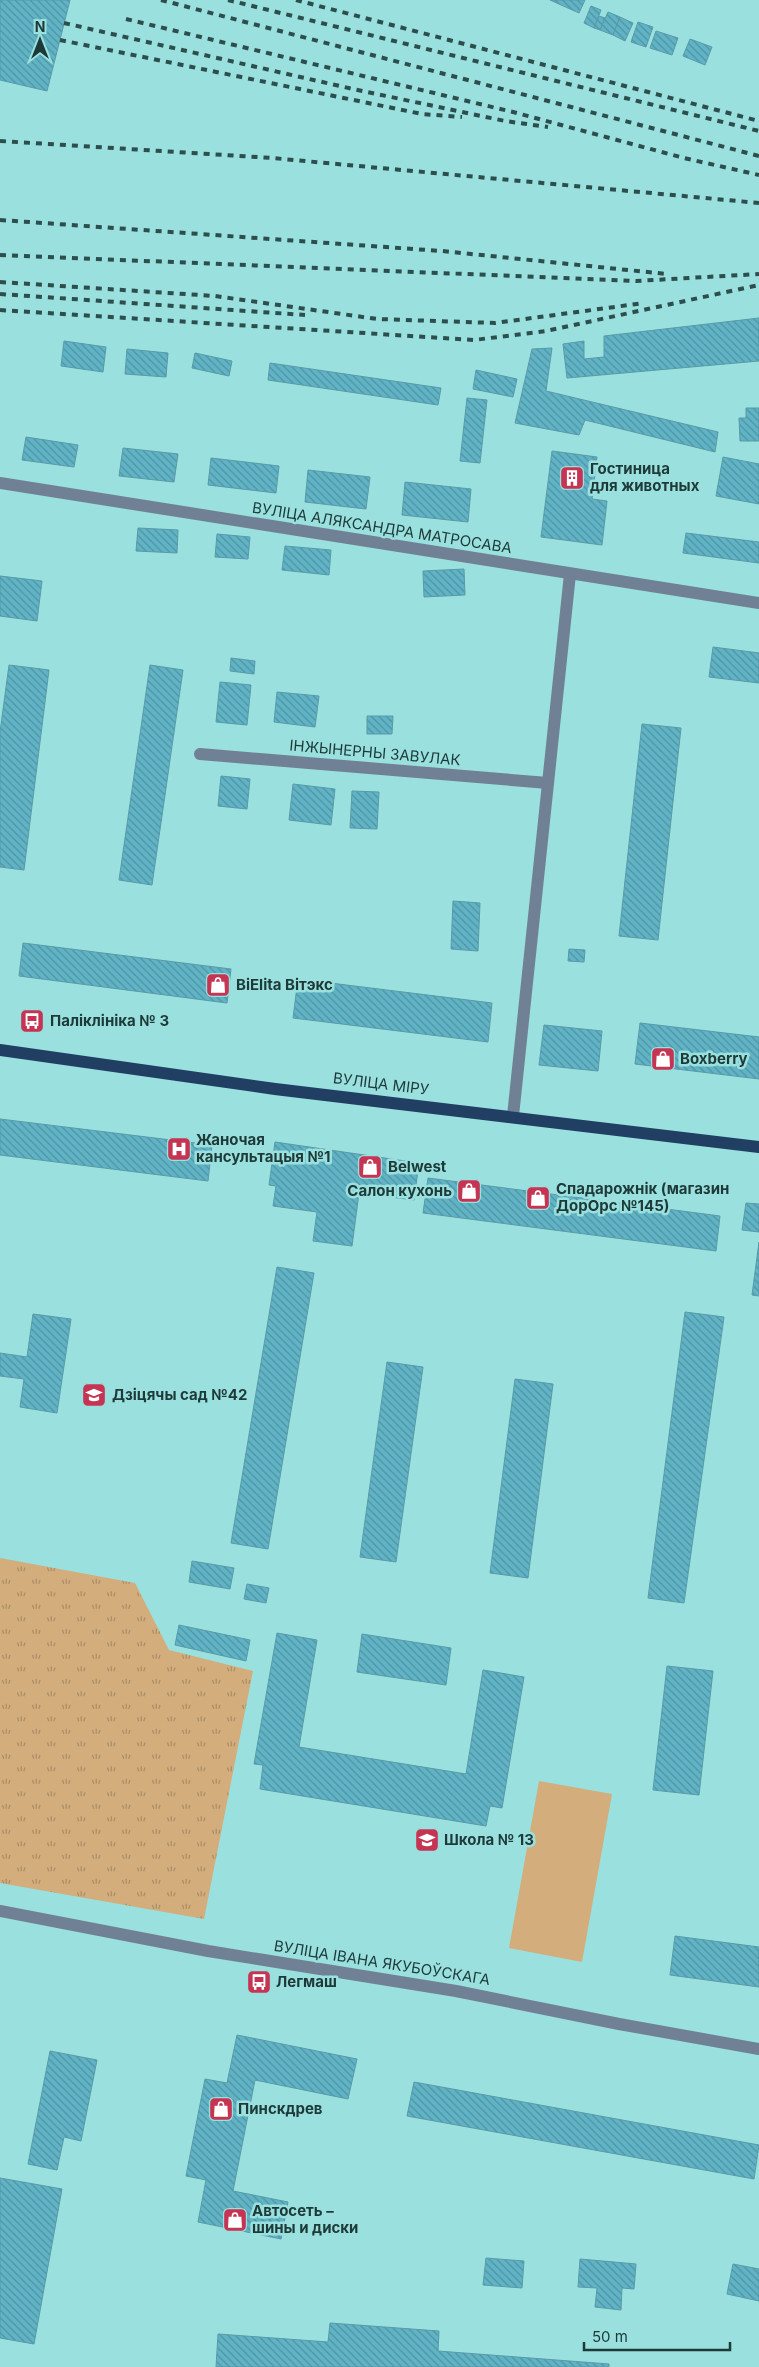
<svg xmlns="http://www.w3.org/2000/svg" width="759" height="2367" viewBox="0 0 759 2367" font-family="Inter,sans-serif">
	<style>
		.grass { fill: #d3ad7c }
		.park { fill: url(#park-tufts) }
		.building { fill: url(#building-back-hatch); stroke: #599aa8 }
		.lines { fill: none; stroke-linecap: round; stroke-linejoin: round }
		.minor { stroke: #708196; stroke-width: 12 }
		.major { stroke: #203f63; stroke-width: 12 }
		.rail { stroke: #2c4e4d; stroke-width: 4; stroke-dasharray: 6 6; stroke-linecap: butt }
		.labels { text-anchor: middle; stroke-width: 5; stroke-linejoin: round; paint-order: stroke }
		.poi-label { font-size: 15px; font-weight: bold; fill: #1d3a39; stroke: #9ae0de; text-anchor: start }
		.street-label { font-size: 15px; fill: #1d3a39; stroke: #9ae0de }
	</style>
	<defs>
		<pattern id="park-tufts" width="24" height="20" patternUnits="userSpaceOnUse" patternTransform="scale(1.25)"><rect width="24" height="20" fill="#d3ad7c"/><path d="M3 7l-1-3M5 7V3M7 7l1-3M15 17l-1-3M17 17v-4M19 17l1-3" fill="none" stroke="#ab8e67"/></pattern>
		<pattern id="building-back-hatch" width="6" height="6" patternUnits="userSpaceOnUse" patternTransform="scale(1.25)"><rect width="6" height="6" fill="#60b4c6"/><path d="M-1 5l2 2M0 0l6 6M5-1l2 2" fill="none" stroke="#4f93a2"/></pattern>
	</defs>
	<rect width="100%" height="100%" fill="#9ae0de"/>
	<polygon class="grass" points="539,1781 612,1794 582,1962 509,1948"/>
	<polygon class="park" points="0,1558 135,1583 169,1650 253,1671 204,1919 0,1883"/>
	<g class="building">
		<polygon points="0,0 70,0 47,91 0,80"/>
		<polygon points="550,0 585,0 579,13"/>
		<polygon points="591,6 601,10 594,28 584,23"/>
		<polygon points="608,12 620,17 613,35 600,30"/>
		<polygon points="599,16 605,18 600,30 594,28"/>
		<polygon points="620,17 633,23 625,41 613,35"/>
		<polygon points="638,22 653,27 646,47 631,42"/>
		<polygon points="656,31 678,38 672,55 650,48"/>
		<polygon points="690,39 712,47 705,65 683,56"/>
		<polygon points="759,318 759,361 567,378 563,344 584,341 584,359 604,357 604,336"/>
		<polygon points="64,341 106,347 103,372 61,366"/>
		<polygon points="552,348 546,391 718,432 715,452 585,420 579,435 515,423 532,349"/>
		<polygon points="127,349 168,353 166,377 125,374"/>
		<polygon points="195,353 232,361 229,376 192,368"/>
		<polygon points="270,363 441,388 438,405 268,380"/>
		<polygon points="476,370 517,379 513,397 473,389"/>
		<polygon points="467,398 487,400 480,463 460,461"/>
		<polygon points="746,408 759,408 759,441 740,441 739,418 746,418"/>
		<polygon points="26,437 78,445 74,467 22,460"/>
		<polygon points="123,448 178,454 174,482 119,476"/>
		<polygon points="552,451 597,457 592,499 607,501 602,545 541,537"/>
		<polygon points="723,457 759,464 759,504 716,496"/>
		<polygon points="211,458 279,466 276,493 208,485"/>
		<polygon points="308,470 370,477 366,509 305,502"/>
		<polygon points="405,482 471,489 468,522 402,515"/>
		<polygon points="138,528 178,530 177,553 136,551"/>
		<polygon points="686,533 759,542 759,563 683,553"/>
		<polygon points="217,534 250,537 248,559 215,557"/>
		<polygon points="285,546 331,550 329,575 282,570"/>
		<polygon points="464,569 465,595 424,597 423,571"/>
		<polygon points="0,576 42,581 37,621 0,616"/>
		<polygon points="713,647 759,653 759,683 709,677"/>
		<polygon points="231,658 255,661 254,674 230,671"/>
		<polygon points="9,665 49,670 24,870 0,867 0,732"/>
		<polygon points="150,665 183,670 152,885 119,880"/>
		<polygon points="220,682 251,685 247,725 216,722"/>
		<polygon points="277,692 319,696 315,727 274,722"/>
		<polygon points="367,716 393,716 392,734 367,734"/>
		<polygon points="642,724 681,728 658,940 619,936"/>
		<polygon points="221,776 250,779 247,809 218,806"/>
		<polygon points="293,784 335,789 331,825 289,820"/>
		<polygon points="352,791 379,792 377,829 350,828"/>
		<polygon points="453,901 480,903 478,951 451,949"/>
		<polygon points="23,943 231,969 227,1003 19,976"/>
		<polygon points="569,949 585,950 584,962 568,961"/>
		<polygon points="298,979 492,1003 488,1042 293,1018"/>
		<polygon points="640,1023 759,1037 759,1079 635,1064"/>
		<polygon points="544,1025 602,1031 598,1071 539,1065"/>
		<polygon points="0,1119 212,1145 208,1181 0,1155"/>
		<polygon points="275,1142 419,1163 414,1200 359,1193 352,1246 313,1241 317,1212 273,1206 276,1186 269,1185"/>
		<polygon points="428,1178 720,1216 716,1251 423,1213"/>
		<polygon points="746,1203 759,1204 759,1232 742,1230"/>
		<polygon points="759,1242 759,1296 752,1295"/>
		<polygon points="277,1267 314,1273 268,1549 231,1543"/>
		<polygon points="685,1312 724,1317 684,1603 648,1598"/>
		<polygon points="33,1314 71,1319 57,1413 20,1407 24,1379 0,1376 0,1353 27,1357"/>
		<polygon points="387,1362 423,1367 396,1562 360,1557"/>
		<polygon points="515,1379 553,1384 528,1578 490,1573"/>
		<polygon points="192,1561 234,1568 230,1589 189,1582"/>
		<polygon points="247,1584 269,1588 266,1603 244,1599"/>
		<polygon points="179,1625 250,1640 246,1661 175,1645"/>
		<polygon points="277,1633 317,1640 299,1747 466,1774 483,1670 524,1677 502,1808 490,1806 486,1826 260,1789 263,1765 254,1764"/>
		<polygon points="362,1634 451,1648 446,1685 357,1672"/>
		<polygon points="667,1666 713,1671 699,1795 653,1790"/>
		<polygon points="675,1936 759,1947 759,1987 670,1975"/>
		<polygon points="237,2035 357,2059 348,2099 255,2080 233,2191 288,2202 281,2239 198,2222 206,2180 186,2176 205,2079 227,2083"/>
		<polygon points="50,2051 97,2060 81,2141 64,2137 57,2170 28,2164"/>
		<polygon points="414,2082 759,2145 754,2179 407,2116"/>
		<polygon points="0,2178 62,2189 34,2344 0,2338"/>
		<polygon points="486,2258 524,2261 522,2288 483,2285"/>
		<polygon points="580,2259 636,2264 634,2289 622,2288 621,2310 595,2307 597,2288 578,2287"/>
		<polygon points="733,2264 759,2269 759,2301 727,2294"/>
		<polygon points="330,2323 439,2331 438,2351 609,2364 609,2367 216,2367 218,2334 328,2342"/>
	</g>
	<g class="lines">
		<g class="minor">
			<polyline points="0,483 759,603"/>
			<polyline points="200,754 548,783"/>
			<polyline points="513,1116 570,574"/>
			<polyline points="0,1911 208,1951 456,1991 619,2024 759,2049"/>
		</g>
		<polyline class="major" points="0,1050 275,1089 759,1147"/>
		<g class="rail">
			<polyline points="161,0 759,156"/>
			<polyline points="228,0 759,131"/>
			<polyline points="296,0 759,121"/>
			<polyline points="126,19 513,112 684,158 759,175"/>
			<polyline points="64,23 353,89 505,121 548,127"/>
			<polyline points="60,40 422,114 462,117"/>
			<polyline points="0,141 272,158 759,203"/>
			<polyline points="0,220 442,251 667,274"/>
			<polyline points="0,255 636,281 759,274"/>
			<polyline points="0,282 215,296 377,319 495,323 644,303"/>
			<polyline points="0,294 305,315"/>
			<polyline points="0,310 474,340 546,331 759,285"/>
		</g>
	</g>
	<defs>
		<symbol id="building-square" viewBox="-11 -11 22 22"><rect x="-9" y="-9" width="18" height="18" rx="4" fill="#c53553" stroke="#9ae0de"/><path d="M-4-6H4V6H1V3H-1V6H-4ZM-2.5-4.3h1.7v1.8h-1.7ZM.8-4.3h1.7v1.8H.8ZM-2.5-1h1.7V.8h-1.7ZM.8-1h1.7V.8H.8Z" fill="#fff"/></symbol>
		<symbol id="shop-square" viewBox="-11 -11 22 22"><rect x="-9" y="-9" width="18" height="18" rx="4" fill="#c53553" stroke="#9ae0de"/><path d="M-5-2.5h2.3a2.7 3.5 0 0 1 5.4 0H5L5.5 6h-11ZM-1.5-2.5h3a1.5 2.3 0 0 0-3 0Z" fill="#fff"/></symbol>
		<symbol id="bus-square" viewBox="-11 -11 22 22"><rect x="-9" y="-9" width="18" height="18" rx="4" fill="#c53553" stroke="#9ae0de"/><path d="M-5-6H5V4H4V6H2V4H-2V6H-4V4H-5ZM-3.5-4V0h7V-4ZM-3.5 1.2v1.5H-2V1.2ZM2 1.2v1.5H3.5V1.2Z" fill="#fff"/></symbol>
		<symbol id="hospital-square" viewBox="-11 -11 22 22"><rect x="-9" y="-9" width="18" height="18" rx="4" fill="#c53553" stroke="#9ae0de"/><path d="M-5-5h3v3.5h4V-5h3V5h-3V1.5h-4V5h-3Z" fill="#fff"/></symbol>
		<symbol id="school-square" viewBox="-11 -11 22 22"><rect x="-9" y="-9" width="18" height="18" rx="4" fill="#c53553" stroke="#9ae0de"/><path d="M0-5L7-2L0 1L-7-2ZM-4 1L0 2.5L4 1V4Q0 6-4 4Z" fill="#fff"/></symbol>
	</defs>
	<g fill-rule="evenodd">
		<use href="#building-square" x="558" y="464" width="28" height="28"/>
		<use href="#shop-square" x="204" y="971" width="28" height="28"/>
		<use href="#bus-square" x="18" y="1007" width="28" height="28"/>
		<use href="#shop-square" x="649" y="1045" width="28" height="28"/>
		<use href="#hospital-square" x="165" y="1135" width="28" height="28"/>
		<use href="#shop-square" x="356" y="1153" width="28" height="28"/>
		<use href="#shop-square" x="455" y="1177" width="28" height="28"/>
		<use href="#shop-square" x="524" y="1184" width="28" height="28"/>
		<use href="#school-square" x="80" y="1381" width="28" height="28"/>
		<use href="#school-square" x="413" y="1826" width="28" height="28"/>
		<use href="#bus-square" x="245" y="1968" width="28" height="28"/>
		<use href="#shop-square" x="207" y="2095" width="28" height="28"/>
		<use href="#shop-square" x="221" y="2206" width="28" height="28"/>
	</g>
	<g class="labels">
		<g class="poi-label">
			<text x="590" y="474">Гостиница<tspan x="590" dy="17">для животных</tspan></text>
			<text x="236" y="990">ВiElita Вітэкс</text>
			<text x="50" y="1026">Паліклініка № 3</text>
			<text x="680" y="1064">Boxberry</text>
			<text x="196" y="1145">Жаночая<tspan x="196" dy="17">кансультацыя №1</tspan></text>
			<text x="388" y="1172">Belwest</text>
			<text x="556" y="1194">Спадарожнік (магазин<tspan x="556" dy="17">ДорОрс №145)</tspan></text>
			<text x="452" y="1196" text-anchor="end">Салон кухонь</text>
			<text x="112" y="1400">Дзіцячы сад №42</text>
			<text x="444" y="1845">Школа № 13</text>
			<text x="276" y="1987">Легмаш</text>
			<text x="238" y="2114">Пинскдрев</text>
			<text x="252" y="2216">Автосеть –<tspan x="252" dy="17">шины и диски</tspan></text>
		</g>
		<g class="street-label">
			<text transform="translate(382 528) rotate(9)" y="5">ВУЛІЦА АЛЯКСАНДРА МАТРОСАВА</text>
			<text transform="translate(375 753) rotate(5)" y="5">ІНЖЫНЕРНЫ ЗАВУЛАК</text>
			<text transform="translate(381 1084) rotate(7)" y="5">ВУЛІЦА МІРУ</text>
			<text transform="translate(382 1963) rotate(9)" y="5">ВУЛІЦА ІВАНА ЯКУБОЎСКАГА</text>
		</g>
	</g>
	<g transform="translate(40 40)" stroke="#9ae0de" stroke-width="4" paint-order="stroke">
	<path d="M0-4L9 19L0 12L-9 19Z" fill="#1d3a39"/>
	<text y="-8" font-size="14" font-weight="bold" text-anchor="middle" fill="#1d3a39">N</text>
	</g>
	<path d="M584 2342v8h146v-8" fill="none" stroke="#1d3a39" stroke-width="2.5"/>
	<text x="592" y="2342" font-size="15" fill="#1d3a39" stroke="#9ae0de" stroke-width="4" paint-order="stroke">50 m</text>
</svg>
